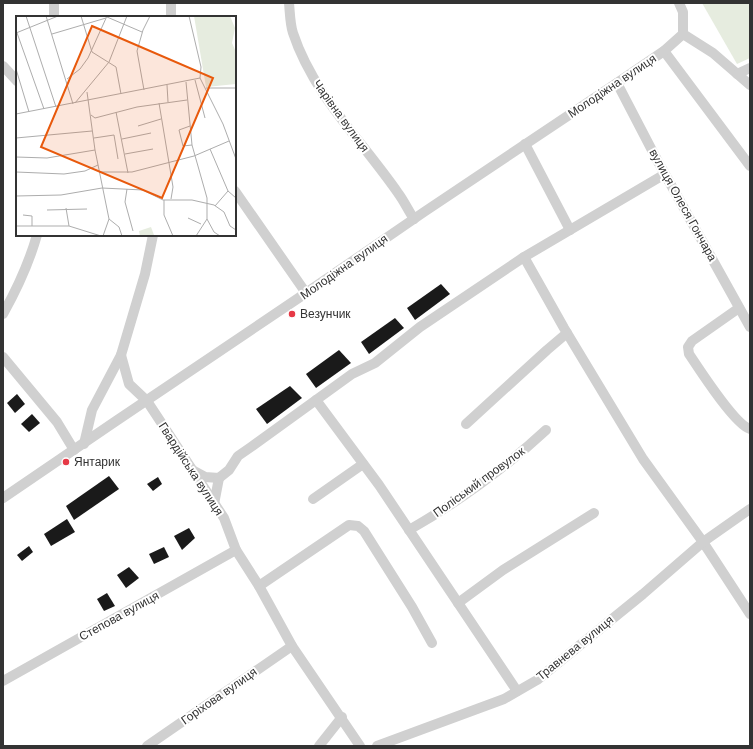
<svg xmlns="http://www.w3.org/2000/svg" width="753" height="749" viewBox="0 0 753 749" font-family="Arial,sans-serif">
	<style>
		.green { fill: #e6ecdf }
		.building { fill: #1a1a1a }
		.lines { fill: none; stroke-linecap: round; stroke-linejoin: round }
		.minor { stroke: #d0d0d0; stroke-width: 10 }
		.poi-dot { fill: #e63946; stroke: #fff; stroke-width: 1.5 }
		.labels { text-anchor: middle; stroke-width: 4; stroke-linejoin: round; paint-order: stroke }
		.street-label { font-size: 12px; fill: #333; stroke: #fff }
		.poi-label { font-size: 12px; fill: #333; stroke: #fff; text-anchor: start }
		.inset-road { fill: none; stroke: #adadad; stroke-width: 1 }
		.view { fill: #e8590c; fill-opacity: 0.15; stroke: #e8590c; stroke-width: 2 }
		.inset-edge { fill: none; stroke: #333; stroke-width: 2 }
	</style>
	<rect width="100%" height="100%" fill="#fff"/>
	<polygon class="green" points="702,3 750,3 750,58 737,64"/>
	<g class="building">
		<polygon points="441,284 450,294 415,320 407,308"/>
		<polygon points="395,318 404,328 369,354 361,342"/>
		<polygon points="339,350 351,363 316,388 306,374"/>
		<polygon points="290,386 302,398 267,424 256,409"/>
		<polygon points="17,394 25,404 15,413 7,403"/>
		<polygon points="32,414 40,423 29,432 21,424"/>
		<polygon points="109,476 119,489 74,520 66,506"/>
		<polygon points="158,477 162,484 153,491 147,484"/>
		<polygon points="67,519 75,532 51,546 44,534"/>
		<polygon points="189,528 195,538 182,550 174,536"/>
		<polygon points="29,546 33,552 22,561 17,555"/>
		<polygon points="164,547 169,557 154,564 149,554"/>
		<polygon points="129,567 139,578 126,588 117,575"/>
		<polygon points="107,593 115,606 104,611 97,599"/>
	</g>
	<g class="lines">
		<g class="minor">
			<polyline points="171,3 171,17"/>
			<path d="M289,3C290,13 290,24 293,33C313,94 362,141 398,193C404,201 408,210 414,219"/>
			<polyline points="679,3 683,12 683,34 713,53 750,85"/>
			<polyline points="54,17 54,3"/>
			<polyline points="664,51 750,166"/>
			<polyline points="3,66 17,81"/>
			<polyline points="737,74 750,68"/>
			<polyline points="617,83 656,158 750,327"/>
			<polyline points="525,144 570,230"/>
			<polyline points="235,191 306,293"/>
			<polyline points="524,257 564,328 643,459 703,542 750,614"/>
			<path d="M739,308L692,341L688,347L689,354C699,369 735,425 750,429"/>
			<path d="M3,314C17,289 29,263 37,235"/>
			<polyline points="121,355 129,384 147,401 224,518 236,550 259,586 292,646 360,746"/>
			<polyline points="3,357 57,422 74,450"/>
			<polyline points="316,400 379,485 517,691"/>
			<polyline points="466,424 547,350 567,333"/>
			<polyline points="84,444 92,410 121,355 145,274 153,235"/>
			<polyline points="192,470 205,477 219,478 229,470 238,456 251,447 352,374 375,363 420,327 524,257 665,174"/>
			<polyline points="3,498 116,421 306,293 424,212 617,83 664,51 683,34"/>
			<polyline points="313,499 363,464"/>
			<polyline points="214,504 219,478"/>
			<path d="M409,530C458,502 505,468 546,430"/>
			<polyline points="259,586 349,525 358,526 364,531 412,607 432,643"/>
			<polyline points="458,603 503,570 594,513"/>
			<polyline points="3,681 236,550"/>
			<polyline points="147,746 292,646"/>
			<polyline points="319,746 342,717"/>
			<polyline points="377,746 504,699 537,680 643,594 703,542 750,509"/>
		</g>
	</g>
	<g class="poi-dot">
		<circle cx="292" cy="314" r="4"/>
		<circle cx="66" cy="462" r="4"/>
	</g>
	<g class="labels">
		<g class="street-label">
			<text transform="translate(612 86) rotate(-34)" y="4">Молодіжна вулиця</text>
			<text transform="translate(341 116) rotate(54)" y="4">Чарівна вулиця</text>
			<text transform="translate(683 205) rotate(61)" y="4">вулиця Олеся Гончара</text>
			<text transform="translate(344 267) rotate(-35)" y="4">Молодіжна вулиця</text>
			<text transform="translate(191 469) rotate(57)" y="4">Гвардійська вулиця</text>
			<text transform="translate(479 482) rotate(-36)" y="4">Поліський провулок</text>
			<text transform="translate(119 616) rotate(-29)" y="4">Степова вулиця</text>
			<text transform="translate(575 648) rotate(-39)" y="4">Травнева вулиця</text>
			<text transform="translate(219 696) rotate(-35)" y="4">Горіхова вулиця</text>
		</g>
		<g class="poi-label">
			<text x="300" y="318">Везунчик</text>
			<text x="74" y="466">Янтарик</text>
		</g>
	</g>
	<g transform="translate(16 16)">
		<rect width="220" height="220" fill="#fff"/>
		<path d="M178,0H214L219,12L216,27L220,36V68L190,71ZM135,211L138,219L124,220L123,215Z" fill="#e6ecdf"/>
		<path class="inset-road" d="M10,0L40,91M30,0L57,88M65,0L76,36L100,51L105,78M173,0L185,51L184,62L207,108L220,143M91,1L126,16M0,14L28,93M0,17L42,0M36,18L90,2M0,53L13,96M51,63L64,53L72,42L91,0M179,64L189,102M170,66L176,129L191,182V203L180,220M151,69L152,86M190,72H220M128,74L121,35L127,14L134,0M71,76L79,134L93,203L87,220M59,87L93,46L111,0M143,87L157,171L155,183M100,96L112,157M0,98L184,62M75,99L79,102L121,91L171,84M122,110L145,103M174,110L163,114L167,130L176,129M0,122L76,115M78,122L98,119L102,143M106,123L135,117M194,133L212,175L220,182M109,138L137,133M0,141L31,142L79,134M0,156L48,158L69,155L82,149M83,156H116L178,140L213,125M111,173L109,186L117,215M0,180L45,179L86,172L127,174L147,184H176L198,189L208,196L214,210L220,214M148,184V199L157,220M199,190L212,175M50,192L53,210M31,194L71,193M7,199L16,200V210M172,202L185,208M93,203L103,211L106,220M191,203L198,216L204,220M0,210H53L85,220"/>
		<path class="view" d="M76,10L197,62L146,182L25,131Z"/>
		<rect width="220" height="220" class="inset-edge"/>
	</g>
	<rect width="753" height="749" fill="none" stroke="#333333" stroke-width="8"/>
</svg>
